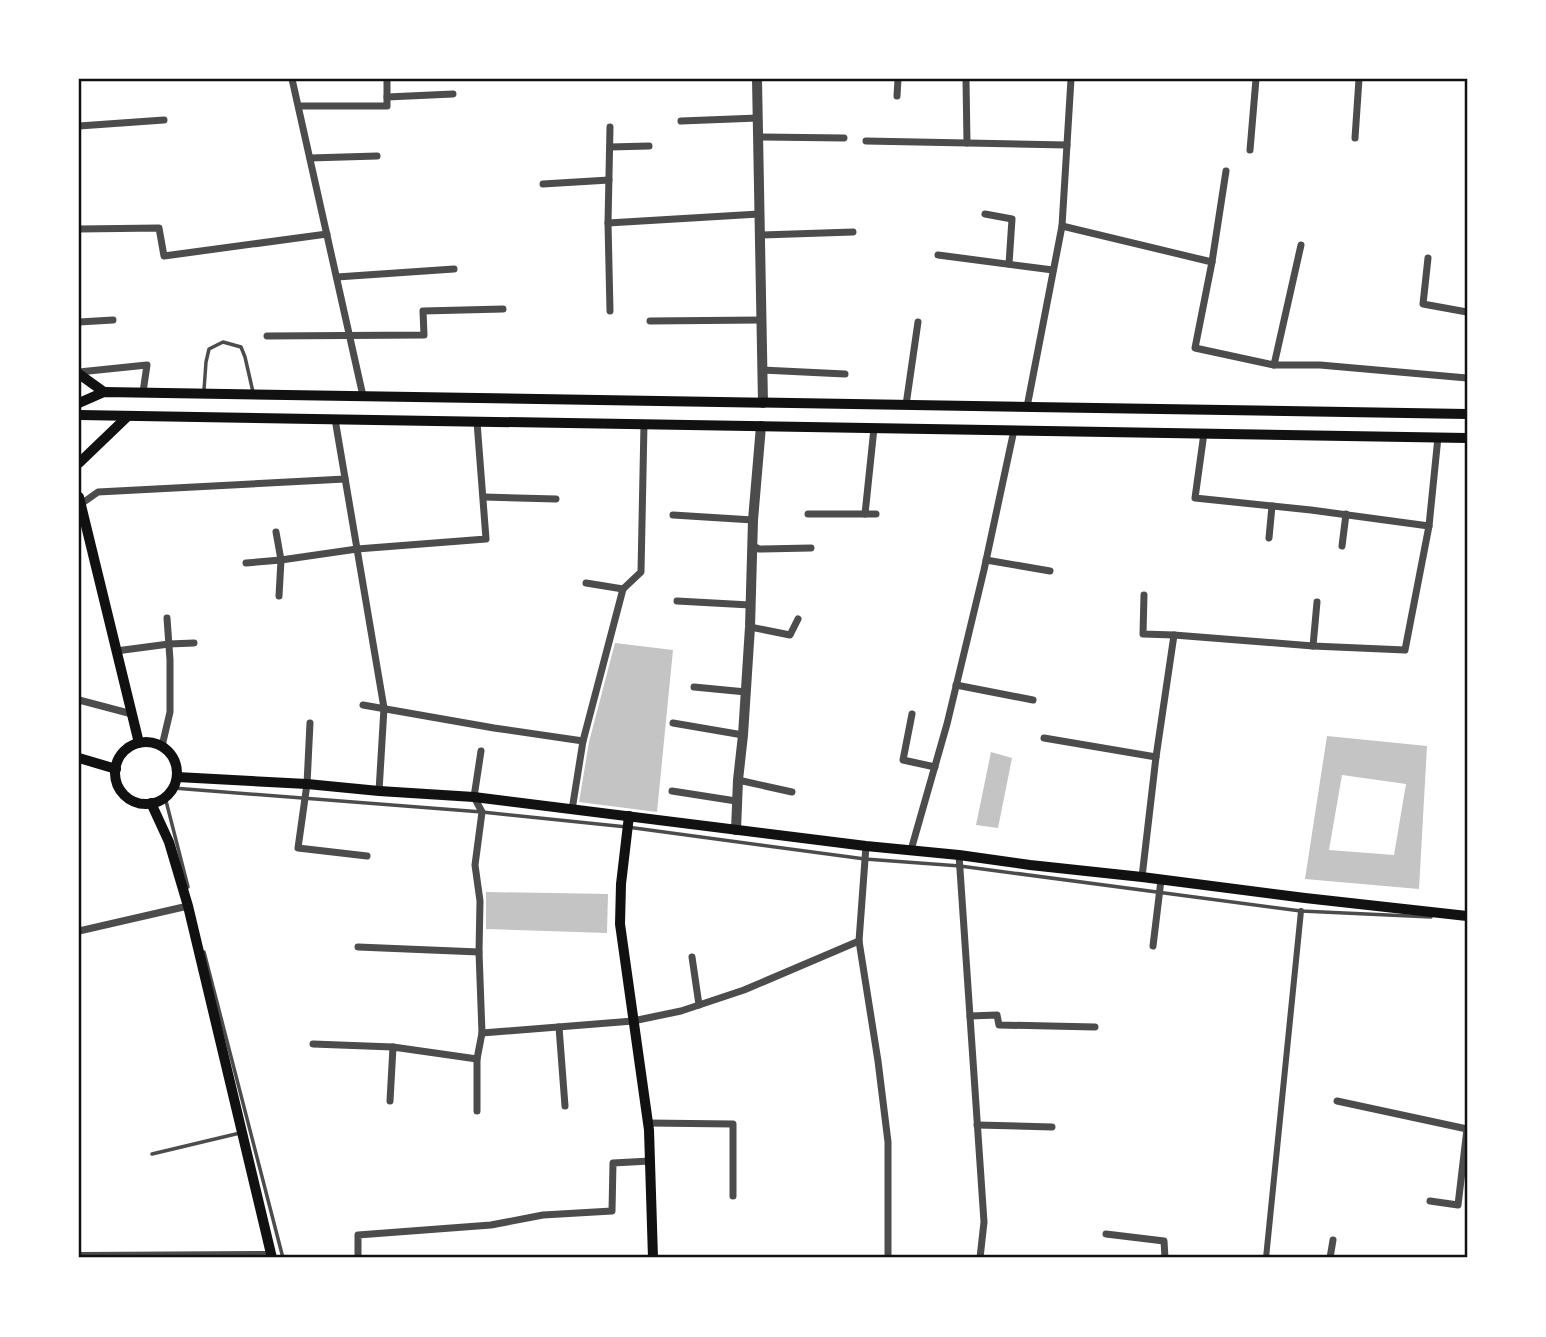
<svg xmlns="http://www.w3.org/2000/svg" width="1546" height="1337" viewBox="0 0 1546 1337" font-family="'Varela Round',sans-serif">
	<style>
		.building { fill: #c4c4c4; fill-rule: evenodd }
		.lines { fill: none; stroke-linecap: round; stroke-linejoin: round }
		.service { stroke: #4c4c4c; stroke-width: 3.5 }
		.pedestrian { stroke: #4c4c4c; stroke-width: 6 }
		.minor { stroke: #4c4c4c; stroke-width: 7 }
		.tertiary { stroke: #4c4c4c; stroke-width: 10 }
		.secondary { stroke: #111; stroke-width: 10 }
		.neatline { fill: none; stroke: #111; stroke-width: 2.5 }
	</style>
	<rect width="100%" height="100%" fill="#fff"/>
	<g class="building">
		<polygon points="615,643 673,650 657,812 579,802 589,742"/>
		<path d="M1327,736L1427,746L1419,889L1305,879ZM1342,775L1406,784L1394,855L1329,850Z"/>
		<polygon points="991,752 1012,758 998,828 976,825"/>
		<polygon points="486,892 608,894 607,933 486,929"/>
	</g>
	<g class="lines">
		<g class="service">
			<polyline points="204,390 206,362 209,349 223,342 241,347 245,357 253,392"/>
			<polyline points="173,788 482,812 627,827 865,859 960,866 1301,911 1431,917"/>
			<polyline points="165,797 188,887"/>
			<polyline points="204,952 283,1258"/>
			<polyline points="152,1154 240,1133"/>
		</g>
		<polyline class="pedestrian" points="1266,1258 1301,911"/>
		<g class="minor">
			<polyline points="292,79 363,396"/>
			<polyline points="966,79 967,143"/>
			<polyline points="897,96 898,79"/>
			<polyline points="387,97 453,94"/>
			<polyline points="299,106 387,106 387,79"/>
			<polyline points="681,121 758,118"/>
			<polyline points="79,126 164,120"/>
			<polyline points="758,137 844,138"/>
			<polyline points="1355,138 1359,79"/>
			<polyline points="866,141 1067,145"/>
			<polyline points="610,147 649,146"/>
			<polyline points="1250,150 1256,79"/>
			<polyline points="310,158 377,156"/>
			<polyline points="543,184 609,180"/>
			<polyline points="985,214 1012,219 1009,264"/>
			<polyline points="608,223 759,214"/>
			<polyline points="1062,226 1212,262 1195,348 1274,365 1301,245"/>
			<polyline points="79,229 159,228 164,256 327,234"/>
			<polyline points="760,235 853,232"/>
			<polyline points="938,255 1053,270"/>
			<polyline points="1428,258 1423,304 1467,312"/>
			<polyline points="1212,262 1226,171"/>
			<polyline points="337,277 454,269"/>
			<polyline points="610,311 608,223 610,127"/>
			<polyline points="650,321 761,320"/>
			<polyline points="79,322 113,320"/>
			<polyline points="267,336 424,335 423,311 503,309"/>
			<polyline points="1274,365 1320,365 1467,378"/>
			<polyline points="762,370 845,374"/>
			<polyline points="79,372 147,365 143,392"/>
			<polyline points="906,405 918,322"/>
			<polyline points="1027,407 1062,226 1071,79"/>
			<polyline points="335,419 384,708 379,791"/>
			<polyline points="1204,433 1195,498 1311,510 1429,526"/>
			<polyline points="484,497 556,499"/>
			<polyline points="81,504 98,492 345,479"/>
			<polyline points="808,514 876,514"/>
			<polyline points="865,514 874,428"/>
			<polyline points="673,515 753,520"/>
			<polyline points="276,532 281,560 279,596"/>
			<polyline points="1269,538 1272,506"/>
			<polyline points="753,546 759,549 811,548"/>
			<polyline points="1342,546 1346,514"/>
			<polyline points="986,560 1050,571"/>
			<polyline points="246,563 281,560 357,549 486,539 477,422"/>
			<polyline points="586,583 623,589"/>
			<polyline points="623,589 641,572 644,424"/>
			<polyline points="1144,595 1143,634 1174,635 1313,646 1405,650 1429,526 1438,437"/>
			<polyline points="677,601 750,605"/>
			<polyline points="750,627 790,635 798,619"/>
			<polyline points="1313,646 1317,602"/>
			<polyline points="116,651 169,644 194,643"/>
			<polyline points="956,685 1033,700"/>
			<polyline points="694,687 746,692"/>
			<polyline points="79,700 132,714"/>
			<polyline points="363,705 494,728 583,741"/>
			<polyline points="912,714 903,760 935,767"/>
			<polyline points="310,723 307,784 298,848 367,856"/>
			<polyline points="673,723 743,735"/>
			<polyline points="1044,738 1156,757"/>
			<polyline points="162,746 170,712 170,660 167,618"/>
			<polyline points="738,780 792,792"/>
			<polyline points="672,791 736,801"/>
			<polyline points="572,810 583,741 623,589"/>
			<polyline points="866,846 859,941 878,1061 888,1142 888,1258"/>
			<polyline points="911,850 947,724 984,570 1014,430"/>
			<polyline points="959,855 984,1222 980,1258"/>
			<polyline points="1142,877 1156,757 1174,635"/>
			<polyline points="79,931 188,906"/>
			<polyline points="1153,946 1161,880"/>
			<polyline points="358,947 479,952"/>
			<polyline points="692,957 699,1005"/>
			<polyline points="970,1016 997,1015 999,1025 1095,1027"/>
			<polyline points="559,1027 565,1106"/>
			<polyline points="482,1033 633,1021 681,1011 744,990 859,941"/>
			<polyline points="313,1044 393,1047"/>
			<polyline points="390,1101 393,1047 477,1059"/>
			<polyline points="1337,1101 1467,1129"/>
			<polyline points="477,1111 477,1059 482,1033 479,952 480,901 475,865 482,812 474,797 481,751"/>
			<polyline points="648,1123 733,1124 733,1196"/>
			<polyline points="977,1125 1052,1127"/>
			<polyline points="1430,1201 1458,1205 1467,1129"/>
			<polyline points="1106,1234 1164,1241 1165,1258"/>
			<polyline points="358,1258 358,1235 491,1225 543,1215 612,1211 613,1163 650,1161"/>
			<polyline points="1330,1258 1333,1240"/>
		</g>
		<g class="tertiary">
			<polyline points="757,79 763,403"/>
			<polyline points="736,830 738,780 743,735 750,627 753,520 761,426"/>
			<polyline points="79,1257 271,1256"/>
		</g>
		<g class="secondary">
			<polyline points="79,374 104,392"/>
			<polyline points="79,403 104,392 1467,414"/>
			<polyline points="79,415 1467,438"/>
			<polyline points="79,463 128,416"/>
			<polyline points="79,497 139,743"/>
			<circle cx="146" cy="773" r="31"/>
			<polyline points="79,758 116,769"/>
			<polyline points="177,777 307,784 379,791 474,797 866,846 959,855 1030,865 1142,877 1305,898 1467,916"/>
			<polyline points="151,803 169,842 188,906 272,1258"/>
			<polyline points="629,816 621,884 620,924 649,1130 653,1258"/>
		</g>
	</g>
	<rect width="1546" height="1337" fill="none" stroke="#ffffff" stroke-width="161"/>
	<rect x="80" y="80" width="1386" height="1176" class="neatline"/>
</svg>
